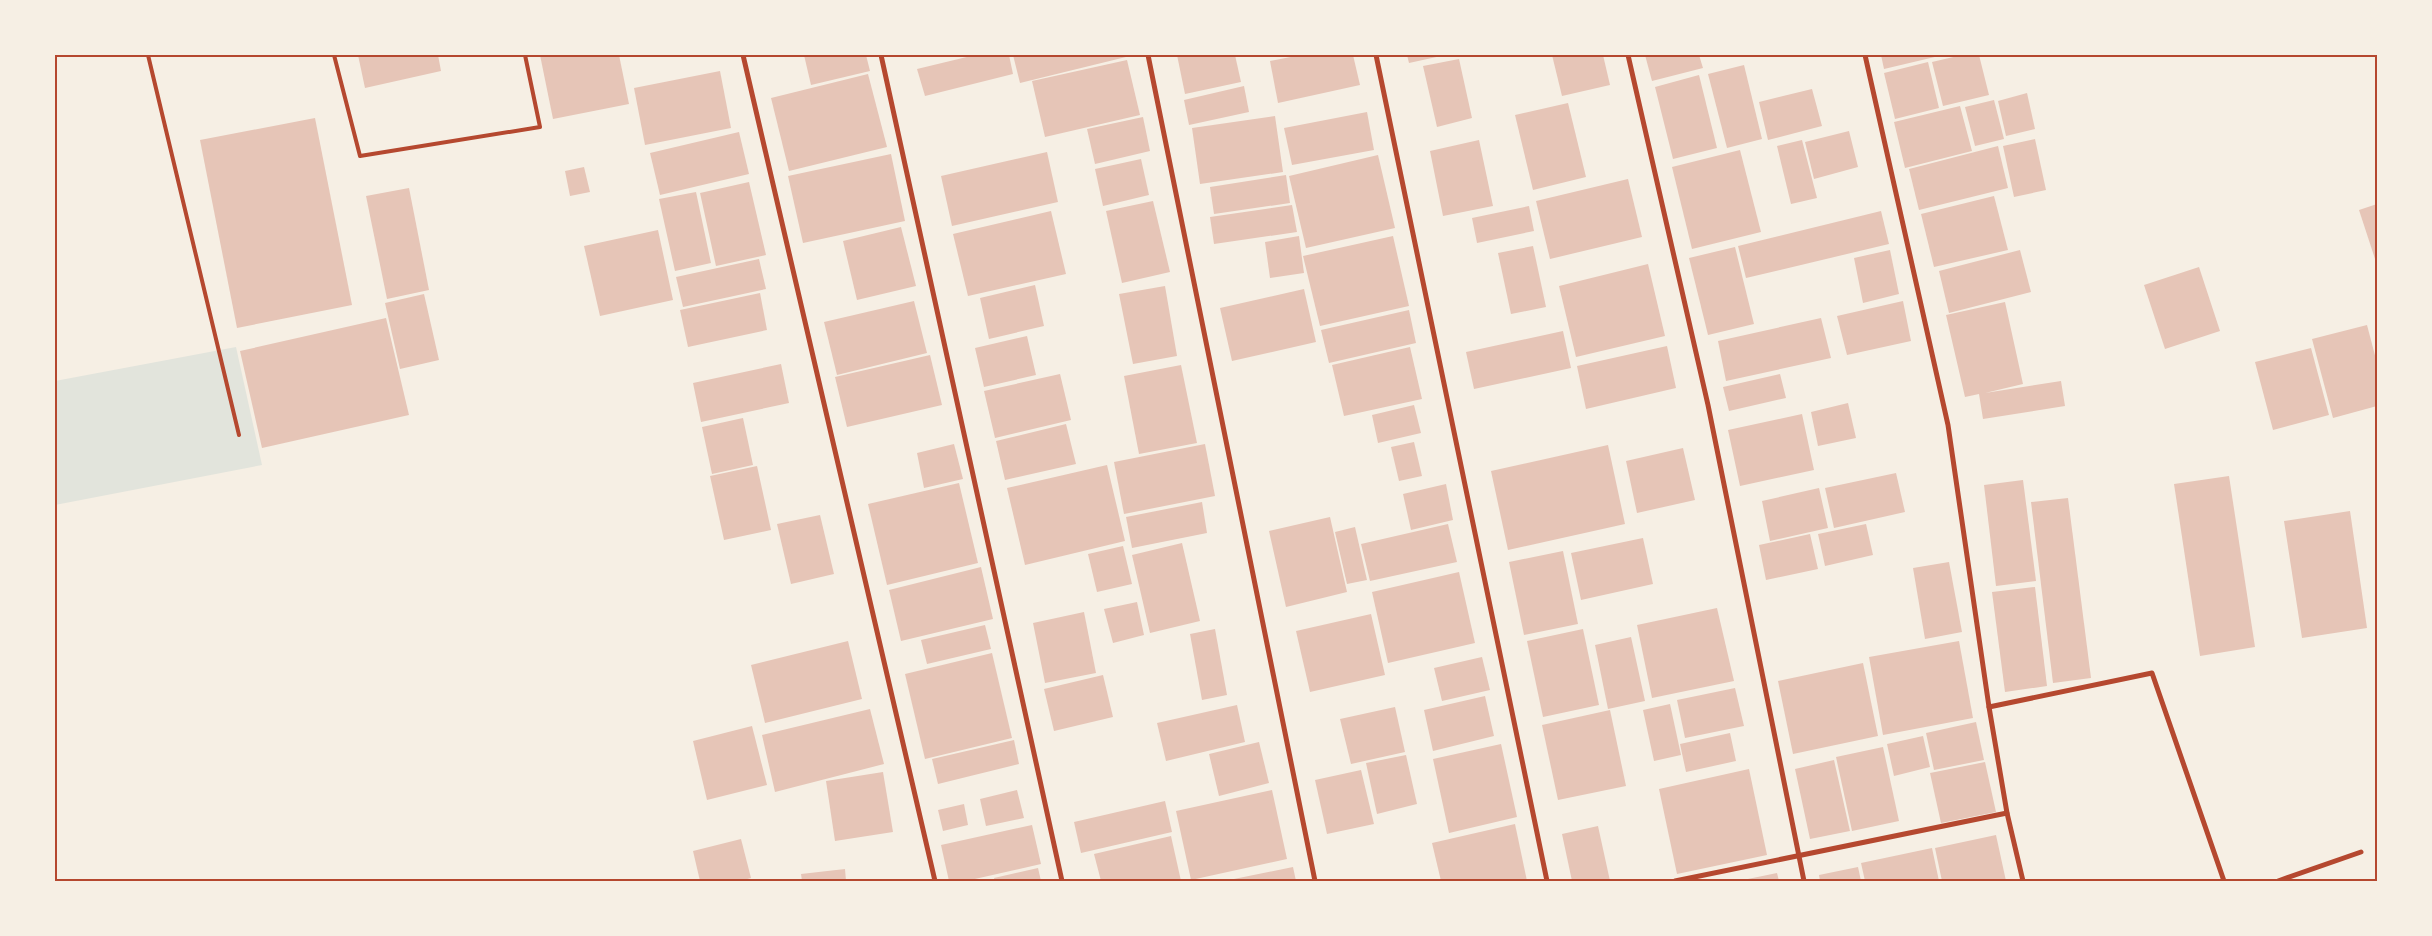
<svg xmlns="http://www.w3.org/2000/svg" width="2432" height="936" viewBox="0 0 2432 936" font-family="Raleway,sans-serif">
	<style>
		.green { fill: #e2e4dc }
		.building { fill: #e6c5b7 }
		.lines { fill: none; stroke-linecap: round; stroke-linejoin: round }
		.service { stroke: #b5482f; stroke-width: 4 }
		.minor { stroke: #b5482f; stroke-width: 5 }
		.neatline { fill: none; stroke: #b5482f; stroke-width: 2 }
	</style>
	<rect width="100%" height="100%" fill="#f6efe4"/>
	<polygon class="green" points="236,347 262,465 55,505 55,381"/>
	<g class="building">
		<polygon points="358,55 438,55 441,71 365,88"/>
		<polygon points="540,55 619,55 629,104 553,119"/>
		<polygon points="804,55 866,55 870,71 811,85"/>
		<polygon points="975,55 1009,55 1013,74 925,96 917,69"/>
		<polygon points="1013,55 1130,55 1130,56 1020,83"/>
		<polygon points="1177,55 1235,55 1241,82 1185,94"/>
		<polygon points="1301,55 1353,55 1360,85 1278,103 1270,61"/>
		<polygon points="1407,55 1441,55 1441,56 1409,63"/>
		<polygon points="1552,55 1603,55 1610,85 1562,96"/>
		<polygon points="1645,55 1699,55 1703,68 1652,81"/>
		<polygon points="1881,55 1939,55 1939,56 1884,69"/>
		<polygon points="1962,55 1979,55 1989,95 1943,106 1932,62"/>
		<polygon points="1459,59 1472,118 1437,127 1423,66"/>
		<polygon points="1127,60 1140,115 1045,137 1032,81"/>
		<polygon points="1928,62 1939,108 1895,119 1884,73"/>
		<polygon points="1744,65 1762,139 1727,148 1708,74"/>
		<polygon points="720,71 731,128 645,145 634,88"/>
		<polygon points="868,74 887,147 789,171 771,98"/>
		<polygon points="1699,75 1717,148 1673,159 1655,87"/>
		<polygon points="1244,86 1249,112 1189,125 1184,100"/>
		<polygon points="1812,89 1822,126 1768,140 1759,102"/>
		<polygon points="2027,93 2035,129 2006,136 1998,101"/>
		<polygon points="1994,100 2004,139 1975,146 1965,107"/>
		<polygon points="1568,103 1586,177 1533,190 1515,115"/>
		<polygon points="1960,106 1972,151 1905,168 1894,122"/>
		<polygon points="1367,112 1374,150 1292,165 1284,128"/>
		<polygon points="1275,116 1283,172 1200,184 1192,128"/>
		<polygon points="1143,117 1150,151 1095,164 1087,129"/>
		<polygon points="315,118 352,305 237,328 200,140"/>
		<polygon points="1849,131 1858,167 1814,179 1805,142"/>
		<polygon points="739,132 749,174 660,195 650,153"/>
		<polygon points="2035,139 2046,190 2014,197 2003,146"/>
		<polygon points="1479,140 1493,206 1443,216 1430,151"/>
		<polygon points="1802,140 1817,198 1791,204 1777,146"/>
		<polygon points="1998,146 2008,188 1919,210 1909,169"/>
		<polygon points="1740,150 1761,232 1692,249 1672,167"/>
		<polygon points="1047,152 1058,202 952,226 941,176"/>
		<polygon points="891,154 905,221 803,243 788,176"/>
		<polygon points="1378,155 1395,228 1306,248 1289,176"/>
		<polygon points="1141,159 1149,195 1103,206 1095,169"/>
		<polygon points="584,167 590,192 570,196 565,171"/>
		<polygon points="1286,175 1290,203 1214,214 1210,187"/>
		<polygon points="1628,179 1642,237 1550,259 1536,201"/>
		<polygon points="749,182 766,255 716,266 700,193"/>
		<polygon points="409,188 429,290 387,299 366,196"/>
		<polygon points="696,192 711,263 675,271 659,199"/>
		<polygon points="1994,196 2008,250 1934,267 1921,214"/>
		<polygon points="1153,201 1170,272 1122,283 1106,211"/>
		<polygon points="2377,204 2377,265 2359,210"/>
		<polygon points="1292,205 1297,232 1214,244 1210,217"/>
		<polygon points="1529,206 1534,231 1477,243 1472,218"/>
		<polygon points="1051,211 1066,274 968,296 953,234"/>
		<polygon points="1881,211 1889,244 1746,278 1738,246"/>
		<polygon points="901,227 916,286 857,300 843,241"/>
		<polygon points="658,230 673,300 600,316 584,246"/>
		<polygon points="1299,236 1304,273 1270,278 1265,242"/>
		<polygon points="1393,236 1409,306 1320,326 1303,256"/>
		<polygon points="1533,246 1546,307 1511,314 1498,253"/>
		<polygon points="1735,247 1754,324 1708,335 1689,258"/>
		<polygon points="1890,250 1899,294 1863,303 1854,258"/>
		<polygon points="2020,250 2031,292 1949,313 1939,271"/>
		<polygon points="759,259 766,289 683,307 676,277"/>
		<polygon points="1648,264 1665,336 1576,357 1559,286"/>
		<polygon points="2199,267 2220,331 2165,349 2144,285"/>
		<polygon points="1035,285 1044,326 989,339 980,298"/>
		<polygon points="1165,286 1177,356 1133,364 1119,294"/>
		<polygon points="1304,289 1316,342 1232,361 1220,308"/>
		<polygon points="760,293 767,330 688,347 680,310"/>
		<polygon points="424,294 439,360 400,369 385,303"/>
		<polygon points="914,301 927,353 837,375 824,322"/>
		<polygon points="1903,301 1911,341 1847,355 1837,316"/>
		<polygon points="2005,302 2023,384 1985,393 2061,381 2065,406 1983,419 1979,394 1965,397 1946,315"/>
		<polygon points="1409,310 1416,343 1329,363 1321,330"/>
		<polygon points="386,318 409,415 262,448 240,351"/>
		<polygon points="1821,318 1831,358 1726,381 1718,341"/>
		<polygon points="2367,325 2377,363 2377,406 2333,418 2312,339"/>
		<polygon points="1563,331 1571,368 1474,389 1466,352"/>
		<polygon points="1027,336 1036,375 984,387 975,348"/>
		<polygon points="1667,346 1676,388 1586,409 1577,366"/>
		<polygon points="1410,347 1422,399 1344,416 1332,365"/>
		<polygon points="2311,348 2329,415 2273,430 2255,362"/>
		<polygon points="930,355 942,405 847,427 835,377"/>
		<polygon points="781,364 789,403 701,422 693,383"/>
		<polygon points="1181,365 1197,443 1139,454 1124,376"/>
		<polygon points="1060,374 1071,420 995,438 984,391"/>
		<polygon points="1780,374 1786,398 1729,411 1723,387"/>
		<polygon points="1848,403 1856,438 1818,446 1811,412"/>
		<polygon points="1414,405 1421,433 1378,443 1372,415"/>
		<polygon points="1802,414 1814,470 1740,486 1728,430"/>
		<polygon points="743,418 753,465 712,474 702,427"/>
		<polygon points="1066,424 1076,464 1005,480 996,441"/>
		<polygon points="1414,442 1422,476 1399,481 1391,447"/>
		<polygon points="954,444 963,479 924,488 917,453"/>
		<polygon points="1205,444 1215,496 1124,514 1114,462"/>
		<polygon points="1608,445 1625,524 1508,550 1491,471"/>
		<polygon points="1683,448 1695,500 1637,513 1626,461"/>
		<polygon points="1107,465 1125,541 1025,565 1007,488"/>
		<polygon points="757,466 771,530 724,540 710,476"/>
		<polygon points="1896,473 1905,512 1834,528 1825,488"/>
		<polygon points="2229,476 2255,647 2200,656 2174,484"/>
		<polygon points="2023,480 2036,581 1996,586 1984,485"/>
		<polygon points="959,483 978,563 887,585 868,504"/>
		<polygon points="1446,484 1453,520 1411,530 1403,494"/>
		<polygon points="1819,488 1828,528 1770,541 1762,501"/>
		<polygon points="2068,498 2091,678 2053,683 2031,502"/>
		<polygon points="1202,502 1207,533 1132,548 1126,517"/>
		<polygon points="2350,511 2367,628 2302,638 2284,521"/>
		<polygon points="820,515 834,574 791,584 777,524"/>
		<polygon points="1330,517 1347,592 1286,607 1269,531"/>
		<polygon points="1448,524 1457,562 1370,581 1361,544"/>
		<polygon points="1866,524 1873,555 1825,566 1818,534"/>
		<polygon points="1355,527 1367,580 1347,584 1335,532"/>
		<polygon points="1810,534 1818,569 1766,580 1759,545"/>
		<polygon points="1643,538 1653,584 1581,600 1571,553"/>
		<polygon points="1182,543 1200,621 1150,633 1132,555"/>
		<polygon points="1123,546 1132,584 1097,592 1088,554"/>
		<polygon points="1563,551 1578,624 1524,635 1509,562"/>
		<polygon points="1949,562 1962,632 1925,639 1913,568"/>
		<polygon points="981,567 993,619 901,641 889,590"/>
		<polygon points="1459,572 1475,643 1388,663 1372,592"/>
		<polygon points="2035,587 2047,686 2005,692 1992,592"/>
		<polygon points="1137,602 1144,635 1113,643 1104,609"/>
		<polygon points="1717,608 1734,681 1652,698 1637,625"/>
		<polygon points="1084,612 1096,673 1045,683 1033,623"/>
		<polygon points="1371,614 1385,675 1310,692 1296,631"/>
		<polygon points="985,625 991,649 927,664 921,640"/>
		<polygon points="1215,629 1227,695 1202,700 1190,634"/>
		<polygon points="1583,629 1599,705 1543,717 1527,641"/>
		<polygon points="1631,637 1645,701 1608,709 1595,645"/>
		<polygon points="848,641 862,699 765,723 751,665"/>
		<polygon points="1959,641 1973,718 1883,735 1869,657"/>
		<polygon points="992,653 1012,738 925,759 905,674"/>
		<polygon points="1482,657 1490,690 1442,701 1434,668"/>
		<polygon points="1863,663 1878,736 1793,754 1778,681"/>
		<polygon points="1103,675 1113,717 1054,731 1044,689"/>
		<polygon points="1735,688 1744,726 1685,738 1677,700"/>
		<polygon points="1485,696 1494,736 1433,751 1424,710"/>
		<polygon points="1670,704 1681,755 1654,761 1643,710"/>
		<polygon points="1237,705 1245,742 1166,761 1157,723"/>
		<polygon points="1395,707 1405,752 1351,764 1340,719"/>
		<polygon points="870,709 884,764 775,792 762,735"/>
		<polygon points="1610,710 1626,786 1558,800 1542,725"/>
		<polygon points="1976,722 1984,760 1934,770 1926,733"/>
		<polygon points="752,726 767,785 707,800 693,741"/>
		<polygon points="1730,733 1736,761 1686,772 1680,744"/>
		<polygon points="1923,736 1930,767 1894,776 1887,744"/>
		<polygon points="1014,740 1019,764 938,784 932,759"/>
		<polygon points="1259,742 1269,783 1219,796 1209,754"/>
		<polygon points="1501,744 1517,817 1449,833 1433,759"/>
		<polygon points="1883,747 1899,821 1852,831 1836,757"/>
		<polygon points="1406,755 1417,804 1377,814 1366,763"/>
		<polygon points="1834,760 1850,831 1810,839 1795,769"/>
		<polygon points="1985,762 1996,812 1941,823 1930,773"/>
		<polygon points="1749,769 1767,855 1677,874 1659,789"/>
		<polygon points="1361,770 1374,824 1327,834 1315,780"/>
		<polygon points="883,772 893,832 835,841 826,781"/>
		<polygon points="1017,790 1024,818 986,826 980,799"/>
		<polygon points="1272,790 1287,859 1191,880 1176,811"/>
		<polygon points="1165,801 1172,832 1081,853 1074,822"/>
		<polygon points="964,804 968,825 943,831 938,810"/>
		<polygon points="1515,824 1527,881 1441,881 1432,843"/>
		<polygon points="1032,825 1041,864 966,881 949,881 941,845"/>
		<polygon points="1598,826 1610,881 1572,881 1562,834"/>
		<polygon points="1996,835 2006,881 1942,881 1935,848"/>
		<polygon points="1171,836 1181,881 1101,881 1094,854"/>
		<polygon points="741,839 751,878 740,881 700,881 693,851"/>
		<polygon points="1932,848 1939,881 1865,881 1861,863"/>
		<polygon points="1293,867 1296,881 1229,881 1229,880"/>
		<polygon points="1858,867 1861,881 1820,881 1819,875"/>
		<polygon points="1038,868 1041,881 995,881 994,878"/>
		<polygon points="845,869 846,881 802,881 801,874"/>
		<polygon points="1777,873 1779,881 1743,881 1743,880"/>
	</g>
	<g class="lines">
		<g class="service">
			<polyline points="148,55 239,435"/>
			<polyline points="334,55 360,156 540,127 525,55"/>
		</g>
		<g class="minor">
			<polyline points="743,55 935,881"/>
			<polyline points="881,55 1062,881"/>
			<polyline points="1148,55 1315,881"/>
			<polyline points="1376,55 1547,881"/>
			<polyline points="1628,55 1708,405 1804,881"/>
			<polyline points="1865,55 1948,425 1989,707 2007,813 2023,881"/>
			<polyline points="1989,707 2152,673 2224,881"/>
			<polyline points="1675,881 2007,813"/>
			<polyline points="2278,881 2361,852"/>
		</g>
	</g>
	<rect width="2432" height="936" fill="none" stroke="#f6efe4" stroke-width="112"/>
	<rect x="56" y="56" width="2320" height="824" class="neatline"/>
</svg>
